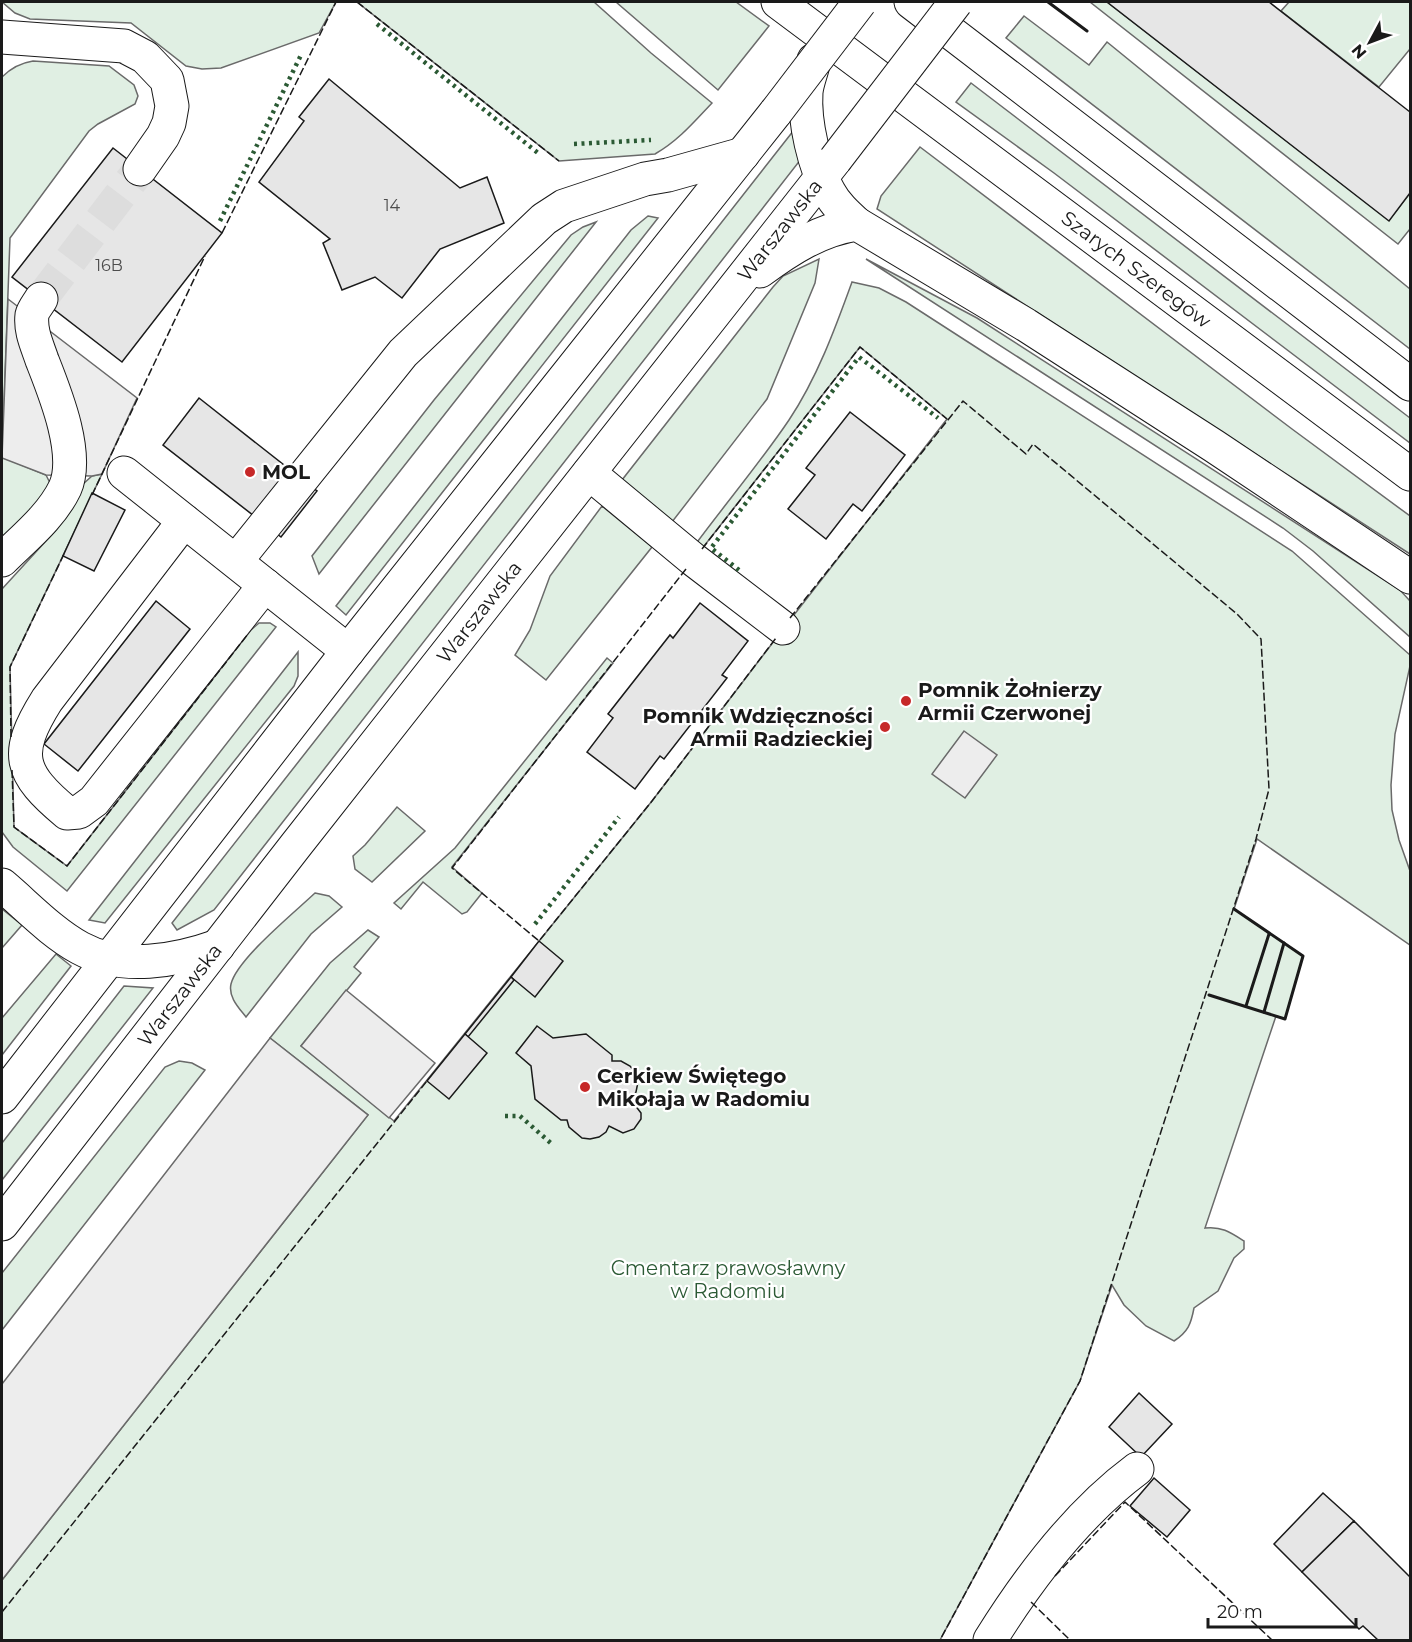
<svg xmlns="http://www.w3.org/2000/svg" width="1412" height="1642" viewBox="0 0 1412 1642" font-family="Montserrat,sans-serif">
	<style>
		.green { fill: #e0efe3; stroke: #6a6a6a; stroke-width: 1.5 }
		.parking { fill: #ededed; stroke: #6a6a6a; stroke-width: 1.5 }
		.building { fill: #e6e6e6; stroke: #1a1a1a; stroke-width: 1.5 }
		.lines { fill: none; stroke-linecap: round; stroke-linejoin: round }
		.minor-tunnel { stroke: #ddd; stroke-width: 33; stroke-dasharray: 33 16; stroke-linecap: butt }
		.minor-casing { stroke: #1a1a1a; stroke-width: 35 }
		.major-casing { stroke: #1a1a1a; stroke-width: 35 }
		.minor { stroke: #fff; stroke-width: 33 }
		.major { stroke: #fff; stroke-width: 33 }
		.major-bridge-casing { stroke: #1a1a1a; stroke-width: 35; stroke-linecap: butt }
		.major-bridge { stroke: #fff; stroke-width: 33 }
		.hedge { stroke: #2b5a34; stroke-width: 4.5; stroke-dasharray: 3 4.5; stroke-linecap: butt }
		.fence { stroke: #1a1a1a; stroke-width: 1.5; stroke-dasharray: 8 3; stroke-linecap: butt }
		.wall { stroke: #1a1a1a; stroke-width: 3 }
		.poi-dot { fill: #c62828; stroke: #fff; stroke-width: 2 }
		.labels { text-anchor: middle; stroke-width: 4.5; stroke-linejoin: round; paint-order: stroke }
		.number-label { font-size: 16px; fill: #4d4d4d }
		.street-label { font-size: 20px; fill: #1a1a1a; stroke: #fff }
		.poi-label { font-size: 20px; font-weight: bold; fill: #1a1a1a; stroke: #fff; text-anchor: start }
		.park-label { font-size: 20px; fill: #2b5a34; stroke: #fff }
	</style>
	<rect width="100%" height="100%" fill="#fff"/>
	<g class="green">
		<polygon points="2,2 336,2 319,33 221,68 202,69 186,66 131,23 30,19 15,13"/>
		<path d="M357,2H594L651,53L712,103C694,122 678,141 655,154L559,161Z"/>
		<polygon points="616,2 736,2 769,26 718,90"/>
		<polygon points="1090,2 1107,2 1389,220 1410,193 1410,229 1398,244"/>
		<polygon points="1289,2 1410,2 1410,49 1379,87 1281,11"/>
		<polygon points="1024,16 1089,65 1107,42 1410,289 1410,349 1006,38"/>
		<path d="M33,61L109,66L134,85L138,96L135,104L98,124L89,131L10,238L2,457L46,475L50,483L46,494L2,543V77C11,68 20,63 33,61Z"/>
		<polygon points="971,83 1410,418 1410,443 1054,173 956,102"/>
		<polygon points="794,130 805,154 214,910 177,930 172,923"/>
		<polygon points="920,147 1292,429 1410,516 1410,554 877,209 881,196"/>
		<polygon points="648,216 658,218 346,615 336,606 631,230"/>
		<polygon points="596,222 319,574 312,556 434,400 571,235 583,227"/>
		<polygon points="819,259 815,283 767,399 672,522 622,480 773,287 783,276"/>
		<polygon points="866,259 977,318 1400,590 1410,601 1410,637 1313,551 1283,528"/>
		<path d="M852,282L879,288L906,302L1292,551L1410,655V666L1395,734L1391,785L1392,810L1399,840L1410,871V945L1257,839L1234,909L1303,956L1285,1019L1276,1016L1205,1228C1221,1226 1230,1232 1244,1241V1249L1234,1258L1218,1291L1194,1308C1191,1324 1188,1332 1174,1341L1146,1326L1124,1305L1112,1285L1080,1381L940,1640H2V1580L368,1115L270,1038L330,963L368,930L379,937L354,967L361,973L301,1046L394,1121L652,801L790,620L947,419L860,347L701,550L695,545C726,503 760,463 789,420C817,378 835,329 852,282Z"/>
		<polygon points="102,474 10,667 14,827 67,866 251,630 259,623 270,623 276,627 67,891 13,847 2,832 2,589 55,531 82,485 92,476"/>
		<polygon points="602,506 652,547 546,680 515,655 530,630 550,576"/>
		<polygon points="298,652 298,676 294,686 105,923 89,920"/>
		<polygon points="607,658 613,663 452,867 482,893 467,912 462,914 423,882 401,909 394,903 455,848"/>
		<polygon points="397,807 425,831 372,882 355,869 353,856 365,845"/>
		<path d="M315,893L329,896L342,907L311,934L246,1017C239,1008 228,997 231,984C237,959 295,912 315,893Z"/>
		<polygon points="2,909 22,925 2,948"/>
		<polygon points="56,954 71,966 2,1055 2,1018"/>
		<polygon points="124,986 153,988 2,1180 2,1143"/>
		<polygon points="179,1061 192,1063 205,1070 2,1330 2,1273 165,1067"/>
	</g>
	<g class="parking">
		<polygon points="8,299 137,398 102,474 92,476 46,475 2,458"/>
		<polygon points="964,731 997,755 965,798 932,774"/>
		<polygon points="346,990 435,1063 389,1118 301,1046"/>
		<polygon points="270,1038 368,1115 2,1580 2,1384"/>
	</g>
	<g class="building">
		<polygon points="1107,2 1269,2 1410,112 1410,193 1389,221"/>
		<polygon points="329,79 460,188 487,177 504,223 440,249 402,298 375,277 342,290 323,243 330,239 259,182 304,121 299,117"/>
		<polygon points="113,148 222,233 122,362 12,277"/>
		<polygon points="199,398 317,491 281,537 163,445"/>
		<polygon points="850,412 905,455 862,511 853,504 826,539 788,509 815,475 806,468"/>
		<polygon points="92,493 125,510 94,571 63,556"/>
		<polygon points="156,601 190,629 78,771 44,744"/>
		<polygon points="700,603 748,641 722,675 727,678 664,759 660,756 635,789 587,752 613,718 608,714 670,635 673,638"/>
		<polygon points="539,941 563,961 535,997 511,977"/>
		<polygon points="511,977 514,980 468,1037 465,1034"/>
		<polygon points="537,1026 553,1038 586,1034 612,1055 612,1061 621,1061 630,1066 636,1073 638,1082 636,1092 631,1100 641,1113 641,1119 634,1129 623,1133 609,1126 606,1132 599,1137 590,1139 582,1138 569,1127 567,1120 561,1120 535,1099 531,1066 516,1053"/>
		<polygon points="465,1034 487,1053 449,1099 427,1081"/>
		<polygon points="1139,1393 1172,1424 1141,1457 1109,1427"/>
		<polygon points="1154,1478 1190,1510 1167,1537 1130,1506"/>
		<polygon points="1323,1493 1354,1521 1302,1572 1274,1544"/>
		<polygon points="1354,1521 1410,1577 1410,1640 1378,1640 1363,1626 1359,1629 1302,1572"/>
	</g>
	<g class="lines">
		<polyline class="minor-tunnel" points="41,299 140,169"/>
		<defs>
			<g id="minor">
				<polyline points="2,37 124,46 145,57 167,80 172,106 169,123 163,136 140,169"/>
				<polyline points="124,473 348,651"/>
				<polyline points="589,473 694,560 783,628"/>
				<path d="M184,521L47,700C13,754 19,773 67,813L79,812L94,801L265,585"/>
				<path d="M2,560C24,538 51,517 65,488C80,454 55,393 42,360C37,345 30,331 32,315C33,310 38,304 41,299"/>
				<polyline points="236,561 403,353 544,219 564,206 645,179 668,175 743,154"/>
				<path d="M990,1640C1028,1579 1079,1512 1137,1469"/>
			</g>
			<g id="major">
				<path id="s1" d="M778,2L1410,474"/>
				<polyline points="911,2 1410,384"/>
				<path d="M814,60C812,71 807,82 806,92C804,121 814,167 829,192C836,205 846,214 857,224"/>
				<path d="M760,271C790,249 819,230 857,224L1026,325L1214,446L1410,577"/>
				<path d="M2,885C27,906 51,932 80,948C122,971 176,961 218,946"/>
				<polyline points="2,1097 348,651 776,112"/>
				<path id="s2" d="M2,1224L296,845L835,160"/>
			</g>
		</defs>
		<use href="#minor" class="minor-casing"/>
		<use href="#major" class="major-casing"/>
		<use href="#minor" class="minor"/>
		<use href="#major" class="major"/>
		<defs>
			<g id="major-bridge">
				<polyline points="776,112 860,2"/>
				<polyline points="835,160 956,2"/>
			</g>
		</defs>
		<use href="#major-bridge" class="major-bridge-casing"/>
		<use href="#major-bridge" class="major-bridge"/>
		<g class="hedge">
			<polyline points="377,24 538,153"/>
			<polyline points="574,144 651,140"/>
			<polyline points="220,221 302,53"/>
			<polyline points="739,570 711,548 859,357 938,418"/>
			<polyline points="535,924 619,817"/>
			<polyline points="505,1116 520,1116 553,1145"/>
		</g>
		<g class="fence">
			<polyline points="357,2 559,161"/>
			<polyline points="222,233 336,2"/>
			<polyline points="92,495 205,256"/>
			<polyline points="702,549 860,347 947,419"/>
			<polyline points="686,569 452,868 539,941 652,801 776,638"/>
			<polyline points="790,618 963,401 1026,454 1033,444 1237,614 1261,639 1269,789 1256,839 1080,1381 940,1640"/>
			<polyline points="11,737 10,667 64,554"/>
			<polyline points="12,770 14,827 67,866 248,634"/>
			<polyline points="1055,1576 1125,1502 1272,1640"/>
			<polyline points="1031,1602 1070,1640"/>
			<polyline points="2,1612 427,1081"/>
		</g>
		<g class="wall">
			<polyline points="1048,2 1087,31"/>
			<polyline points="1209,995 1285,1019 1303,956 1234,909"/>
			<polyline points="1246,1006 1269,934"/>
			<polyline points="1264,1012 1284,943"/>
		</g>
	</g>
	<g class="poi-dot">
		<circle cx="250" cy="472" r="6"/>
		<circle cx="906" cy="701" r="6"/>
		<circle cx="885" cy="727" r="6"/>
		<circle cx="585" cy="1087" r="6"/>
	</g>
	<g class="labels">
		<g class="number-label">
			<text x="392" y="211">14</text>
			<text x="109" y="271">16B</text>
		</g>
		<g class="street-label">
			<text dy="7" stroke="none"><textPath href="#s2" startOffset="1262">Warszawska</textPath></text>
			<text dy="7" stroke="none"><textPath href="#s1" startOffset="447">Szarych Szeregów</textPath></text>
			<text dy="7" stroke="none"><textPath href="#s2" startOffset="776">Warszawska</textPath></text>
			<text dy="7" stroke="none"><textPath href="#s2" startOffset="290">Warszawska</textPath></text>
		</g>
		<g class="poi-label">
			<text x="262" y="479">MOL</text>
			<text x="918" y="697">Pomnik Żołnierzy<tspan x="918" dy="23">Armii Czerwonej</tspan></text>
			<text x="873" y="723" text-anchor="end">Pomnik Wdzięczności<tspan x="873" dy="23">Armii Radzieckiej</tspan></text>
			<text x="597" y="1083">Cerkiew Świętego<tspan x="597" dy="23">Mikołaja w Radomiu</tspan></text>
		</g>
		<g class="park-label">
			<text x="728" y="1275">Cmentarz prawosławny<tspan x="728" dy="23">w Radomiu</tspan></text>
		</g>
	</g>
	<rect width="1412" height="1642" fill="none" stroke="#1a1a1a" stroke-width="6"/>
	<g transform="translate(1370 42) rotate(229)" stroke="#ffffff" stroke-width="4.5" paint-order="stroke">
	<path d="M0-4.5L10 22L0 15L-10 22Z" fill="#1a1a1a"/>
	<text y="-9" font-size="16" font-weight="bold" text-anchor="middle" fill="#1a1a1a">N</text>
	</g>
	<path d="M1208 1618v9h148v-9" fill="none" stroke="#1a1a1a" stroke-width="3"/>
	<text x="1217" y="1618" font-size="18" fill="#1a1a1a" stroke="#ffffff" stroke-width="4.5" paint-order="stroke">20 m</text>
</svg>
